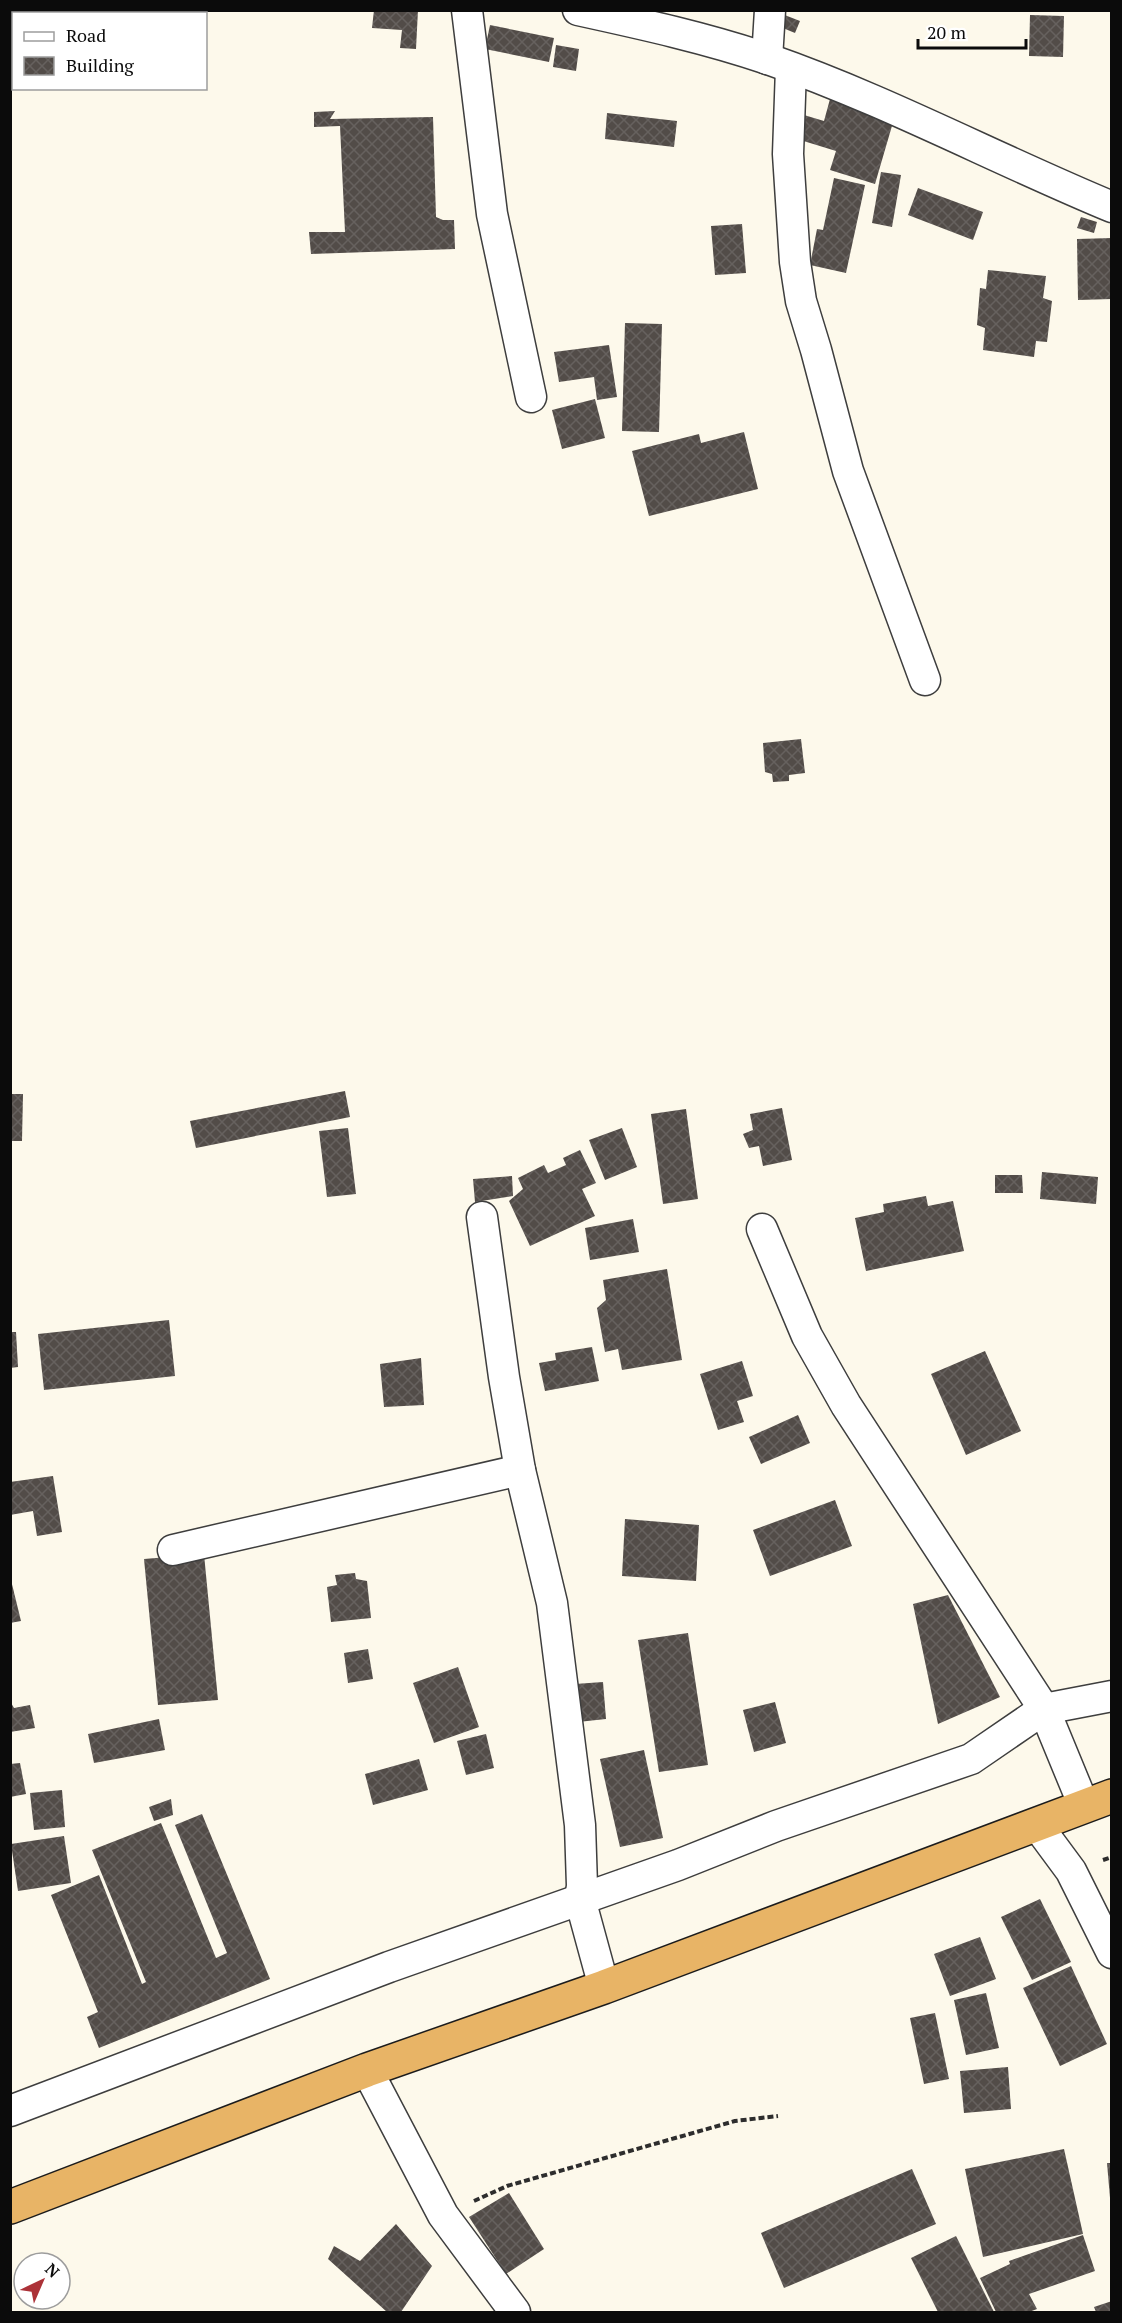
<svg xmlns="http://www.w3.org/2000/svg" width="1122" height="2323" viewBox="0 0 1122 2323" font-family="'PT Serif',serif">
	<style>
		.building { fill: url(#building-cross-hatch) }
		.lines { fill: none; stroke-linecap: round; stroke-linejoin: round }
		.minor-casing { stroke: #3e3e3e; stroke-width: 33 }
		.trunk-casing { stroke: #1c1c1c; stroke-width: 36 }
		.path { stroke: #2d2d2d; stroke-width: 4; stroke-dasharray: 6 3; stroke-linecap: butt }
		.minor { stroke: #fff; stroke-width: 30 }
		.trunk { stroke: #e8b466; stroke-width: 33 }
	</style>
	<defs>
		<pattern id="building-cross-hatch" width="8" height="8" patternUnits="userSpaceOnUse" patternTransform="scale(1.5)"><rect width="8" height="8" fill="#524c48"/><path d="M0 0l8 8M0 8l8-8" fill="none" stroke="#66615e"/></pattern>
	</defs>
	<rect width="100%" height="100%" fill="#fdf9eb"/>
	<g class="building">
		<polygon points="374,10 418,10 416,49 400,48 402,30 372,28"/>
		<polygon points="777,12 800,21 795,33 773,24"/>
		<polygon points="1030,15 1064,16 1063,57 1029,56"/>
		<polygon points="490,25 554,38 549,62 485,49"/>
		<polygon points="556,45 579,49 576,71 553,67"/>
		<polygon points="830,99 894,119 875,184 830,170 836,151 797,139 804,115 824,121"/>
		<polygon points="335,111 330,119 433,117 436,217 443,220 454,220 455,249 311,254 309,232 345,232 340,126 314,127 314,112"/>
		<polygon points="607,113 677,121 674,147 605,139"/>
		<polygon points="881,172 901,175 892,227 872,223"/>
		<polygon points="834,178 865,185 846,273 810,265 817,229 823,230"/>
		<polygon points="918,188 983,212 973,240 908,215"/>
		<polygon points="1081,217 1097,222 1094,233 1077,228"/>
		<polygon points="742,224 746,273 715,275 711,226"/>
		<polygon points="1112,238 1112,299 1078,300 1077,239"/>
		<polygon points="988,270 1046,276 1043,298 1052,301 1047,342 1036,341 1034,357 983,350 985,328 977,325 980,288 986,289"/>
		<polygon points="625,323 662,324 659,432 622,431"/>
		<polygon points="609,345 617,397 597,400 594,377 559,382 554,352"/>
		<polygon points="595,399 605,438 562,449 552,410"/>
		<polygon points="744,432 758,489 649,516 632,451 699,434 701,443"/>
		<polygon points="801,739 805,773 789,775 789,781 773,782 772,774 765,772 763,743"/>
		<polygon points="345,1091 350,1117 196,1148 190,1121"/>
		<polygon points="10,1094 23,1094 22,1141 10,1141"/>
		<polygon points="782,1108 792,1160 763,1166 759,1146 749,1148 743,1134 753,1130 750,1114"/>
		<polygon points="686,1109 698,1199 663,1204 651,1114"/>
		<polygon points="348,1128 356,1194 327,1197 319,1131"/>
		<polygon points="622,1128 637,1167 605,1180 589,1140"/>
		<polygon points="580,1150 596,1183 582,1189 595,1216 530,1246 509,1201 523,1189 518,1178 544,1165 548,1173 566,1165 563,1158"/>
		<polygon points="1042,1172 1098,1177 1096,1204 1040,1199"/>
		<polygon points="995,1175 1022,1175 1023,1193 995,1193"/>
		<polygon points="512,1176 513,1196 475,1202 473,1179"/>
		<polygon points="926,1196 928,1206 953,1201 964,1251 866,1271 855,1218 884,1212 883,1204"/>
		<polygon points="633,1219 639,1252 590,1260 585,1228"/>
		<polygon points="667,1269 682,1360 622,1370 618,1349 605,1352 597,1308 606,1300 603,1280"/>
		<polygon points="169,1320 175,1376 44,1390 38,1334"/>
		<polygon points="10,1332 16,1332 18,1367 10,1368"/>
		<polygon points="592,1347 599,1381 545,1391 539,1363 556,1360 555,1353"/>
		<polygon points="985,1351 1021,1431 966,1455 931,1374"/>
		<polygon points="421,1358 424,1405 384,1407 380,1364"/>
		<polygon points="742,1361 753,1396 737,1401 744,1422 718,1430 700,1374"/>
		<polygon points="798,1415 810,1443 761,1464 749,1437"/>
		<polygon points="53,1476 62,1532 37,1536 33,1511 10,1515 10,1482"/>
		<polygon points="835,1500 852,1546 770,1576 753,1530"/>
		<polygon points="625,1519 699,1525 696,1581 622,1576"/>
		<polygon points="204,1554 218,1700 158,1705 144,1559"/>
		<polygon points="355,1573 356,1579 367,1581 371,1618 331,1622 327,1587 337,1585 335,1575"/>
		<polygon points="10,1576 21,1621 10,1623"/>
		<polygon points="948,1595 1000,1697 938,1724 913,1604"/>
		<polygon points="688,1633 708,1765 659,1772 638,1640"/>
		<polygon points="368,1649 373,1679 348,1683 344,1653"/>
		<polygon points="458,1667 479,1727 434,1743 413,1683"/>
		<polygon points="603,1682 606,1719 578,1722 575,1684"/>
		<polygon points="10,1701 14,1708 30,1705 35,1728 10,1732"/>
		<polygon points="775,1702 786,1743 754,1752 743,1710"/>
		<polygon points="159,1719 165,1750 94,1763 88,1734"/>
		<polygon points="486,1734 494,1768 466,1775 457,1741"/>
		<polygon points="644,1750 663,1838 620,1847 600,1759"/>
		<polygon points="419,1759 428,1790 373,1805 365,1774"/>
		<polygon points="20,1763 26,1794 10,1797 10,1764"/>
		<polygon points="62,1790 65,1827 34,1830 30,1793"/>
		<polygon points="171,1799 173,1815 154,1821 149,1807"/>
		<polygon points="202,1814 270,1979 99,2048 87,2017 98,2012 51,1895 99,1875 142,1984 146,1982 92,1850 161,1823 216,1958 227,1953 175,1825"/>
		<polygon points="64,1836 71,1883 18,1891 11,1844"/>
		<polygon points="1040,1899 1071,1962 1032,1980 1001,1917"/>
		<polygon points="980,1937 996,1979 950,1996 934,1954"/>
		<polygon points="1071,1966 1107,2044 1060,2066 1023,1988"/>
		<polygon points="986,1993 999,2048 966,2055 954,2000"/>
		<polygon points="935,2013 949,2079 924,2084 910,2018"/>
		<polygon points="1008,2067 1011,2109 964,2113 960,2071"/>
		<polygon points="1064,2149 1083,2234 983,2257 965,2169"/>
		<polygon points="1107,2163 1112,2163 1112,2198 1110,2198"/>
		<polygon points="912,2169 936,2224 784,2288 761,2233"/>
		<polygon points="509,2193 544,2249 506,2274 469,2217"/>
		<polygon points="396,2224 432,2266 401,2312 387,2312 328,2259 334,2246 360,2261"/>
		<polygon points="1083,2235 1095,2271 1029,2294 1037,2309 1029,2312 996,2312 980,2278 1010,2264 1009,2261"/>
		<polygon points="956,2236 994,2312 938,2312 911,2258"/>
		<polygon points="1112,2301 1112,2312 1096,2312 1094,2307"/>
	</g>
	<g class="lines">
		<defs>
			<g id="minor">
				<polyline points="467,10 492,214 531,397"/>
				<path d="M578,10C642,24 706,38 768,59C886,100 996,159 1112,207"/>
				<polyline points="767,59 770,10"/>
				<polyline points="791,68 788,154 795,262 801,301 816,350 848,471 925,680"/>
				<polyline points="482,1217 504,1377 520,1470 552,1603 580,1825 582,1886 580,1899 604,1987"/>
				<polyline points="762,1229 807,1336 846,1405 1044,1709 1084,1806"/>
				<polyline points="173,1550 520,1470"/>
				<polyline points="1037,1825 1071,1871 1112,1953"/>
				<polyline points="367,2070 443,2215 515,2312"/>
				<polyline points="10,2111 389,1967 678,1865 776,1826 971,1759 1044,1709 1112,1696"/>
			</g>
			<polyline id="trunk" points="10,2207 367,2070 604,1987 1112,1796"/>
		</defs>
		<use href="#minor" class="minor-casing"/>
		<use href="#trunk" class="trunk-casing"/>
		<g class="path">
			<polyline points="1103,1860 1112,1857"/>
			<polyline points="474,2201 507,2186 735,2121 778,2116"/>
		</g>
		<use href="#minor" class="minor"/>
		<use href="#trunk" class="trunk"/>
	</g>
	<rect width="1122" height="2323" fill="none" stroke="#0b0b0b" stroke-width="24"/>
	<rect x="12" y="12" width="195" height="78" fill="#ffffff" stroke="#9d9d9d" stroke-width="1.5"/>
	<rect x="24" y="32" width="30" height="9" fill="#ffffff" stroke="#9d9d9d" stroke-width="1.5"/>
	<text x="66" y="42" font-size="18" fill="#0b0b0b">Road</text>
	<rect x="24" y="57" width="30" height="18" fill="url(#building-cross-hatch)" stroke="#9d9d9d" stroke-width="1.5"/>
	<text x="66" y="72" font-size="18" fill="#0b0b0b">Building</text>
	<g transform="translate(42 2281) rotate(44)"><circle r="28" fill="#ffffff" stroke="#9d9d9d" stroke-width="1.5"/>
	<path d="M0-4.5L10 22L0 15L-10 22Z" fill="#ac3238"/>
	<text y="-9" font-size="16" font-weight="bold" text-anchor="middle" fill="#0b0b0b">N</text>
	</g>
	<path d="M918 39v9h108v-9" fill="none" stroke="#0b0b0b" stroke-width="3"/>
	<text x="927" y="39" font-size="18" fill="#0b0b0b" stroke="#ffffff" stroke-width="4.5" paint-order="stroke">20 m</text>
</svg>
